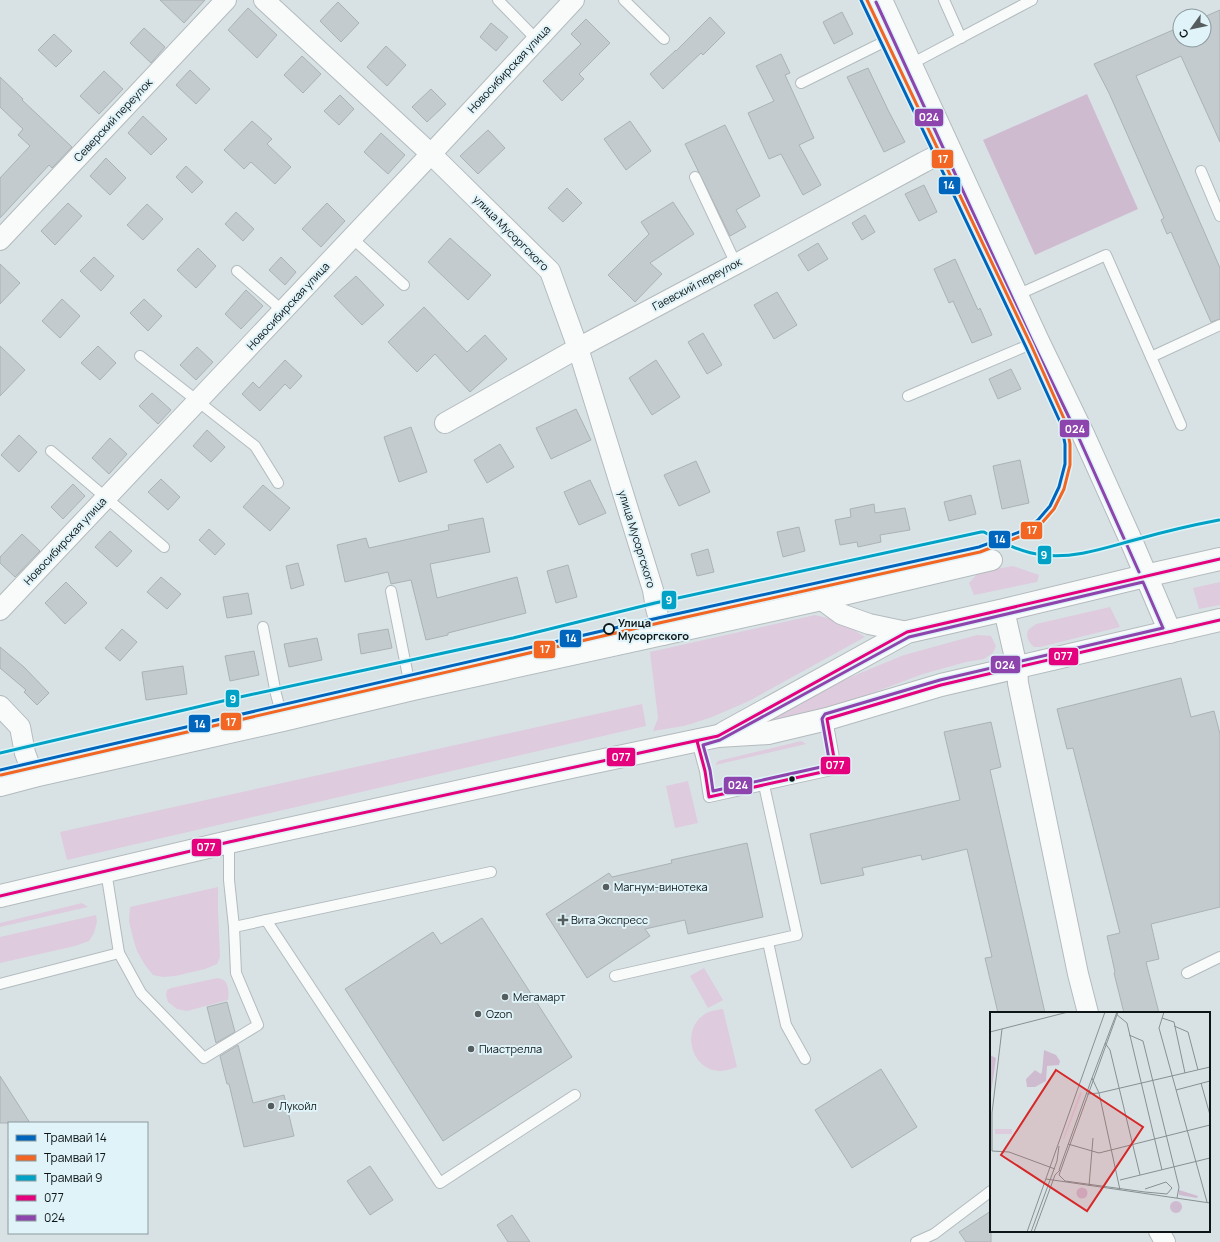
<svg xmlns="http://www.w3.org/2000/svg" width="1220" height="1242" viewBox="0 0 1220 1242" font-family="Manrope,sans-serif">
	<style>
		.green { fill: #decbde }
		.forest { fill: #cfbbd0 }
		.building { fill: #c3cbce; stroke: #aab2b5 }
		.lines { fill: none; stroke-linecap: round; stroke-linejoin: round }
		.service-casing { stroke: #b3bbbd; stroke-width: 12 }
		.minor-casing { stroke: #b3bbbd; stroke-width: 22 }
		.secondary-casing { stroke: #b3bbbd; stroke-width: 24 }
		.primary-casing { stroke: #b3bbbd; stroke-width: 24 }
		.service { stroke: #f9fbfb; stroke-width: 10 }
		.minor { stroke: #f9fbfb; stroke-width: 20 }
		.secondary { stroke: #f9fbfb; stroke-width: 22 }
		.primary { stroke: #f9fbfb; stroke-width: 22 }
		.bus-1-casing { stroke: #dff3f8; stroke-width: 6 }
		.bus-2-casing { stroke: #dff3f8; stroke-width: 6 }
		.bus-1 { stroke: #e5007d; stroke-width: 3 }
		.bus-2 { stroke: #8e44ad; stroke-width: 3 }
		.tram-1-casing { stroke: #dff3f8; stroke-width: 6 }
		.tram-2-casing { stroke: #dff3f8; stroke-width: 6 }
		.tram-3-casing { stroke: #dff3f8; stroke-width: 6 }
		.tram-1 { stroke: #0065bd; stroke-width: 3 }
		.tram-2 { stroke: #f26522; stroke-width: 3 }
		.tram-3 { stroke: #01a2c5; stroke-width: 3 }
		.stop-dot { fill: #dff3f8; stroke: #0e1517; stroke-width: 2 }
		.bus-dot { fill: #0e1517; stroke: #dff3f8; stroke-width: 1.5 }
		.poi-dot { fill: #555d5f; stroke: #dff3f8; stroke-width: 1.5 }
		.labels { text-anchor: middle; stroke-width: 4; stroke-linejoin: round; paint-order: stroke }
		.street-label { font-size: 11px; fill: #0e1517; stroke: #dff3f8 }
		.stop-label { font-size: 11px; font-weight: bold; fill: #0e1517; stroke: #dff3f8; text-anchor: start }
		.poi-label { font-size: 11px; fill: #0e1517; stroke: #dff3f8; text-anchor: start }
		.inset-road { fill: none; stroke: #879093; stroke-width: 1 }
		.view { fill: #d62828; fill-opacity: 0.15; stroke: #d62828; stroke-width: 2 }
		.inset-edge { fill: none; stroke: #0e1517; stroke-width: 2 }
		.line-badge { stroke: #dff3f8; stroke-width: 1.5 }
		.badge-label { font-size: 11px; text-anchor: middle; font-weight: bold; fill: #fff }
	</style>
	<rect width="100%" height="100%" fill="#d8e2e5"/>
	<g class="green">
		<polygon points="1013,566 1039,575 1037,582 974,595 969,583 979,572"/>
		<polygon points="1220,582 1220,605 1199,609 1193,588"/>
		<path d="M1110,607L1120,627L1040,647H1034C1028,642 1026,637 1028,630L1036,624Z"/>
		<polygon points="815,615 840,621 865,637 749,701 712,717 684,726 653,731 658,718 650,652"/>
		<polygon points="977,635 991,636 996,646 993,653 984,659 966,662 923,674 859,698 802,716 753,728 814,694 858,674 904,655"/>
		<polygon points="642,704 646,726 67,860 60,832"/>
		<polygon points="801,741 806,744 715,765 718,761"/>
		<polygon points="688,781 698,823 675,828 666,786"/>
		<polygon points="218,887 218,911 220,957 217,964 205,969 175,976 163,977 153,975 145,965 137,951 133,938 129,921 130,907"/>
		<polygon points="82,903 88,907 0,927 0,923"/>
		<polygon points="96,915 97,922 94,933 89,941 75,946 0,963 0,937"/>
		<polygon points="704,968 723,1000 708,1008 690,976"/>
		<path d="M218,978C220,979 222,979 224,980C229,985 229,995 228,1000L187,1011L177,1009L168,1002L166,995L167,990L171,988Z"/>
		<path d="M723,1009L737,1067C731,1069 725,1071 719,1071C690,1069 681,1029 705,1014C711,1010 717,1010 723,1009Z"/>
	</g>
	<polygon class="forest" points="1087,94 1138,209 1035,255 983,140"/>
	<g class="building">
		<polygon points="160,0 205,0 184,23"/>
		<polygon points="338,2 359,23 341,42 320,21"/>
		<polygon points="248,8 277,35 257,58 228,30"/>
		<polygon points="1220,10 1220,142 1181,56 1136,76 1220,268 1220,319 1211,322 1171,232 1167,234 1161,220 1164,218 1109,93 1094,64 1180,27 1180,40 1204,40 1204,17"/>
		<polygon points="842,12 853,34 834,44 823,22"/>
		<polygon points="710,17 725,33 703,55 701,53 663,89 650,74 676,50 676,51"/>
		<polygon points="586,19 610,43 579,74 584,79 562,101 543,81 581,44 571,34"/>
		<polygon points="491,23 508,37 496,51 480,37"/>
		<polygon points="144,28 165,47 151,63 130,43"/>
		<polygon points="54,34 72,51 56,67 38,50"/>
		<polygon points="386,46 406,65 387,86 367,67"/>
		<polygon points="781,54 790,73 785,75 814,138 799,145 821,185 803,195 781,154 769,159 748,113 774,101 756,66"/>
		<polygon points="302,56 321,74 303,93 284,75"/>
		<polygon points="868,68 889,112 905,142 884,152 847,77"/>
		<polygon points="190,70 210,89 196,104 176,85"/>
		<polygon points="104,71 123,89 99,114 80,96"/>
		<polygon points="0,77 23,99 22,100 72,147 52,168 49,165 0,218 0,178 30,146 18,135 23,129 0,107"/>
		<polygon points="431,89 446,104 427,122 412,107"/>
		<polygon points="340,95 354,109 339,125 324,111"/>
		<polygon points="143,116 167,139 151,155 128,133"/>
		<polygon points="252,121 272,139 267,144 291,167 275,184 251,162 244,169 224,150"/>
		<polygon points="630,121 651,151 626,170 604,139"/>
		<polygon points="725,125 760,196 736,210 746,227 730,236 685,144"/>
		<polygon points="488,130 505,148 478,174 460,156"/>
		<polygon points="381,133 405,155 388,174 364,152"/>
		<polygon points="106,158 126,178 110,195 90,176"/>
		<polygon points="186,166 203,182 192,193 176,177"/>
		<polygon points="924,185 937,212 919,221 905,194"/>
		<polygon points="567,188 582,203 563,222 548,208"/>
		<polygon points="673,202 694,234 650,263 662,274 635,302 608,275 649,234 641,222"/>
		<polygon points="68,203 82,216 55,245 41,231"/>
		<polygon points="327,203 345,221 321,247 302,229"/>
		<polygon points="147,204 163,219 143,240 127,225"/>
		<polygon points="236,212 254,229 243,241 225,224"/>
		<polygon points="865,215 875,232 862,240 852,223"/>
		<polygon points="450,238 491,275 468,300 428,262"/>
		<polygon points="818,243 828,259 808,271 798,255"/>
		<polygon points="198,248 216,266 196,288 177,270"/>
		<polygon points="94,257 114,276 101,291 80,271"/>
		<polygon points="281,257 296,272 285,285 269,270"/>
		<polygon points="955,259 978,310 980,308 992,335 972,343 953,301 949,303 934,269"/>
		<polygon points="0,264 20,283 0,304"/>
		<polygon points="356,276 384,305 362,325 334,296"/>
		<polygon points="246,290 263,306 241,329 225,314"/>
		<polygon points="777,292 797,325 774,339 754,305"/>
		<polygon points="62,299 80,316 60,338 42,321"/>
		<polygon points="144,299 162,316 148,331 130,313"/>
		<polygon points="424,307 467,352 485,335 507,359 470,392 435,354 417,372 388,342"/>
		<polygon points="703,333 722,365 707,374 688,342"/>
		<polygon points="0,346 25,370 0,396"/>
		<polygon points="98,346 116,363 100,380 81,363"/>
		<polygon points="197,347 213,362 196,380 180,365"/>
		<polygon points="285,360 302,376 290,389 285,384 260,411 242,394 253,382 259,388"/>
		<polygon points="656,360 680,397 652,415 629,378"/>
		<polygon points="1011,369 1021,389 998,399 989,379"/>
		<polygon points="152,393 171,410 158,424 139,406"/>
		<polygon points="576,409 591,440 551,459 536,428"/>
		<polygon points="411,427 427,472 399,482 384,437"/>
		<polygon points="207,430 225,447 211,462 193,446"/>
		<polygon points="19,435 37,452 19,472 1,455"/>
		<polygon points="110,438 127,454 109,474 92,458"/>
		<polygon points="500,444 514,467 487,483 474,460"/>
		<polygon points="1020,460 1029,503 1002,509 993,466"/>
		<polygon points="696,461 710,492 679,506 664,475"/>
		<polygon points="161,479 180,497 168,510 148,492"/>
		<polygon points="590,480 606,513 579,525 564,492"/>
		<polygon points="73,484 85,496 63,519 51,507"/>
		<polygon points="263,485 290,508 270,531 243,507"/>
		<polygon points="971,495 976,514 949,521 944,502"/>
		<polygon points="874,504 875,513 905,508 910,530 880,535 881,542 858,547 857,542 840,545 835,520 851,517 850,509"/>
		<polygon points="483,518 490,552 430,564 437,598 517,577 526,613 448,633 448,635 426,640 411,580 391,584 388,572 345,582 337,545 366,538 369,548 449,530 448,525"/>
		<polygon points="799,527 805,551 783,557 777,532"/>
		<polygon points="209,529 225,544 215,555 199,540"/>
		<polygon points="110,531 132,551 117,567 95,547"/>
		<polygon points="22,534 40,551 15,577 0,563 0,557"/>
		<polygon points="708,549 714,572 697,576 691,554"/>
		<polygon points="298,563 304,585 291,589 286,566"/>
		<polygon points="568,565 577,597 556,603 547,571"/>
		<polygon points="161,577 181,594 167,609 147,592"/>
		<polygon points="66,582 87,603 65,624 45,603"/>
		<polygon points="248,593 252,614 227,618 223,597"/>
		<polygon points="122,629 137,642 120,661 105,648"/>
		<polygon points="388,629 392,648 361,654 358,634"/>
		<polygon points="317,638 322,660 289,667 284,644"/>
		<polygon points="0,647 24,667 49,693 37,705 24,692 26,690 0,668"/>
		<polygon points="254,651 259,675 230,681 225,656"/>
		<polygon points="183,666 187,694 146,700 142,672"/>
		<polygon points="1181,678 1191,717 1214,711 1220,734 1220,907 1151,924 1159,959 1146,962 1159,1013 1124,1013 1114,973 1115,972 1107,936 1120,933 1073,748 1067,749 1057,709"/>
		<polygon points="991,722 1001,767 990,770 1045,1013 998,1013 985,958 992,957 967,849 922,860 921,855 862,868 864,875 821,884 810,834 960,800 944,732"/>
		<polygon points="747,843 763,917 688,934 685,920 645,929 650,936 587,978 546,914 609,873 612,877 672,863 671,860"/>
		<polygon points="482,918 572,1057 443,1141 345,989 433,932 441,944"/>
		<polygon points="227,1002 235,1032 216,1043 207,1007"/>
		<polygon points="238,1045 253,1103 284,1095 294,1136 244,1147 229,1084 227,1084 220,1056"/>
		<polygon points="881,1069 917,1127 852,1168 815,1110"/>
		<polygon points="0,1076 30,1123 0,1123"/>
		<polygon points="370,1166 393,1200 370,1215 347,1181"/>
		<polygon points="991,1211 991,1242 966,1242 959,1232"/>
		<polygon points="512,1215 530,1242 508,1242 497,1225"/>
	</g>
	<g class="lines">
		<defs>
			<g id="service">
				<polyline points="498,0 537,40"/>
				<polyline points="624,0 664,39"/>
				<polyline points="944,0 961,38"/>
				<polyline points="911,64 1032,0"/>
				<polyline points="801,83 898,35"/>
				<polyline points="1201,171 1220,216"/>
				<polyline points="695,177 736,264"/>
				<polyline points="352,238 404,285"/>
				<polyline points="237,271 283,311"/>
				<polyline points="1017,295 1106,255 1181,425"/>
				<polyline points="140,356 255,446 278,483"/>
				<polyline points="1151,357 1220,325"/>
				<polyline points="908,396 1038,341"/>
				<polyline points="51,451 164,547"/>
				<polyline points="391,591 408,676 413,690"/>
				<polyline points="263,627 276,694 283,721"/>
				<polyline points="697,741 705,771 709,797 836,769 827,719"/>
				<polyline points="106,871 119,953 141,993 204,1058 258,1025 236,973 234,927 229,880 229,842"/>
				<polyline points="266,920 440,1183 575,1095"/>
				<polyline points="234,927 491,872"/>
				<polyline points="768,942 786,1025 805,1059"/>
				<polyline points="1187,973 1220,957"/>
				<polyline points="615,976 797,935 764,785"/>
				<polyline points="0,984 119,953"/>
				<polyline points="916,1242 934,1234 991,1191"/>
			</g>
			<g id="minor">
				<polyline points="264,0 431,154 550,271 578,348 653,590 656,608 663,635"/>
				<polyline points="0,240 226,0"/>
				<polyline points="445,423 578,348 736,264 924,162 950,149"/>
				<polyline points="822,600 841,614 869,624 907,632"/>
				<polyline points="0,610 431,154 574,0"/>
				<polyline points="1004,610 1017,667 1018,683 1078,974 1088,1013"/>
				<polyline points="0,706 20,727 25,753 34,777"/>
				<polyline points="0,786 34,777 283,721 413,690 822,600 992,560"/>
				<polyline points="1159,1231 1165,1242"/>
			</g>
			<polyline id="secondary" points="881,0 1038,341 1083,434 1133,545 1170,632"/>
			<g id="primary">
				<polyline points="724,733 907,632 1004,610 1145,576 1220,559"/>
				<polyline points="0,896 229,842 571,767 718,736 768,733 827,719 941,685 1220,620"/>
			</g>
		</defs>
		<use href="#service" class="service-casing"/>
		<use href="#minor" class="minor-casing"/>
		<use href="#secondary" class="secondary-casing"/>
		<use href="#primary" class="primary-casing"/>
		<use href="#service" class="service"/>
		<use href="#minor" class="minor"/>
		<use href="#secondary" class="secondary"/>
		<use href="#primary" class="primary"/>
		<defs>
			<g id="bus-1">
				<polyline points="697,741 705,771 709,797 836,769 827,719 941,685 1220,620"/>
				<polyline points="0,896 229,842 718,736 907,632 1220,559"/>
			</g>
			<g id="bus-2">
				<polyline points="876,2 1033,343 1078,436 1139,572"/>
				<polygon points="1143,582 1163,628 940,680 825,714 823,717 822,719 830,765 713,791 710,770 703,745 720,740 909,637"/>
			</g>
		</defs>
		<use href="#bus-1" class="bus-1-casing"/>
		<use href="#bus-2" class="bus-2-casing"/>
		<use href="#bus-1" class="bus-1"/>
		<use href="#bus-2" class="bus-2"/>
		<defs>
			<polyline id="tram-1" points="0,770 658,618 979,547 1022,531 1038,520 1050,506 1059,487 1065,464 1065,444 1061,424 1026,347 861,0"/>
			<polyline id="tram-2" points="1,775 659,623 980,552 1024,535 1041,524 1054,509 1064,489 1070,465 1070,444 1066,423 1031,345 867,0"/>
			<path id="tram-3" d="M0,753L240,697L513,638L655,603L981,532H984C1003,543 1022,553 1043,555C1077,559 1110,546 1142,538C1167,531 1193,525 1219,520"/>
		</defs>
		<use href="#tram-1" class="tram-1-casing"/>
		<use href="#tram-2" class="tram-2-casing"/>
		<use href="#tram-3" class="tram-3-casing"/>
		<use href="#tram-1" class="tram-1"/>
		<use href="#tram-2" class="tram-2"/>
		<use href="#tram-3" class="tram-3"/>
	</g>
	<circle class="stop-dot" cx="609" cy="629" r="5"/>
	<circle class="bus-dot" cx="792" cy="779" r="3.5"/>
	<g class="poi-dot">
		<circle cx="606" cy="887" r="4"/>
		<path d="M561 914h4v4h4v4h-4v4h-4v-4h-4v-4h4z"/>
		<circle cx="505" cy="997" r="4"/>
		<circle cx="478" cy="1014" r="4"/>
		<circle cx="471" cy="1049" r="4"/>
		<circle cx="271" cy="1106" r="4"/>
	</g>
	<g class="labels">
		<g class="street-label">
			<text transform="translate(509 69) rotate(-47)" y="4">Новосибирская улица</text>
			<text transform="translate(113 120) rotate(-47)" y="4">Северский переулок</text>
			<text transform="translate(511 233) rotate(45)" y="4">улица Мусоргского</text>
			<text transform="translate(697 284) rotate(-28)" y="4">Гаевский переулок</text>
			<text transform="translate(288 306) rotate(-47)" y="4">Новосибирская улица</text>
			<text transform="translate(637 539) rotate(73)" y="4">улица Мусоргского</text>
			<text transform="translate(65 541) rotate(-47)" y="4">Новосибирская улица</text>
		</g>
		<g class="stop-label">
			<text x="618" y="627">Улица<tspan x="618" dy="13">Мусоргского</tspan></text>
		</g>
		<g class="poi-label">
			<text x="614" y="891">Магнум-винотека</text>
			<text x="571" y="924">Вита Экспресс</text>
			<text x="513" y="1001">Мегамарт</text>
			<text x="486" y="1018">Ozon</text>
			<text x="479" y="1053">Пиастрелла</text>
			<text x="279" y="1110">Лукойл</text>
		</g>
	</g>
	<g transform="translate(990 1012)">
		<rect width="220" height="220" fill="#d8e2e5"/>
		<path d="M90,80L92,81L74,127H73ZM5,117H22V122H5Z" fill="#decbde"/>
		<path d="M54,38L66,43L70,49L69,53L57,54L56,69L45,75H37L36,67L45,58L51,62L52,60ZM0,43L6,46L0,89ZM86.5 181a5.5 5.5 0 1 1 11 0a5.5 5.5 0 1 1-11 0ZM189,178L208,184L207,186L189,183ZM180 195a6 6 0 1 1 12 0a6 6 0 1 1-12 0Z" fill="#cfbbd0"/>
		<path class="inset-road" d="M127,0L102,66L109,81L130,178M128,0L69,163L75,169L155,180L177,182L182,176L176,170L155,177M174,0L169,16L217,190M126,2L137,11L172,158M172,6L184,10L195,61M184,14L198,20L208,58M12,17L2,101V139L19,140L65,157M0,20L78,0M139,23L153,29L189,175L187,186M115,31L120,38L150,163M211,71L220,103M186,78L220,69M97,82L109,81L220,55M78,132L109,141L220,113M69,158L102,66M56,167L220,191M130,168L220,146M99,174L103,126M37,220L115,0M41,220L67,149L69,134M44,220L65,163L70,158"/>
		<path class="view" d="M66,58L153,115L97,199L11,143Z"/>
		<rect width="220" height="220" class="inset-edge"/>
	</g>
	<g class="line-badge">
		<rect x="914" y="108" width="30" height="19" rx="4" fill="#8e44ad"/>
		<rect x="931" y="149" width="23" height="20" rx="4" fill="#f26522"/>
		<rect x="938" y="176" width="23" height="19" rx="4" fill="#0065bd"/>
		<rect x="1059" y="419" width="31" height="19" rx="4" fill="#8e44ad"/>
		<rect x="1020" y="521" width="23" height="19" rx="4" fill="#f26522"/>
		<rect x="988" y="530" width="23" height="19" rx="4" fill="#0065bd"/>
		<rect x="1037" y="545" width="15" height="20" rx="4" fill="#01a2c5"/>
		<rect x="661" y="590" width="16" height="20" rx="4" fill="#01a2c5"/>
		<rect x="559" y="629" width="23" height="19" rx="4" fill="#0065bd"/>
		<rect x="533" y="640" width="23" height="19" rx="4" fill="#f26522"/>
		<rect x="1048" y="647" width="31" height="19" rx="4" fill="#e5007d"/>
		<rect x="990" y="655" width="31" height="19" rx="4" fill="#8e44ad"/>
		<rect x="225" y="689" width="15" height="19" rx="4" fill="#01a2c5"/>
		<rect x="220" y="712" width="22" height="19" rx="4" fill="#f26522"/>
		<rect x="188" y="714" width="23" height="19" rx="4" fill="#0065bd"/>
		<rect x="606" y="747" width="30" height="20" rx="4" fill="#e5007d"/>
		<rect x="820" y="756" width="31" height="19" rx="4" fill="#e5007d"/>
		<rect x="723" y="776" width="30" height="19" rx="4" fill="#8e44ad"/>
		<rect x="191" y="838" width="31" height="19" rx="4" fill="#e5007d"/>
	</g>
	<g class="badge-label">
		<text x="929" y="121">024</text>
		<text x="943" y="163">17</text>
		<text x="949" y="189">14</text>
		<text x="1075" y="433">024</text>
		<text x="1032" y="534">17</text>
		<text x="1000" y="543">14</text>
		<text x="1044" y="559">9</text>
		<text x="669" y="604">9</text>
		<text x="571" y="642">14</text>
		<text x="545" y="653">17</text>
		<text x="1063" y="660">077</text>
		<text x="1005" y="669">024</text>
		<text x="233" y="703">9</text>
		<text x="231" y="726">17</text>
		<text x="200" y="728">14</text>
		<text x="621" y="761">077</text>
		<text x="835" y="769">077</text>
		<text x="738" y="789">024</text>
		<text x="206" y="851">077</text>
	</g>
	<rect x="8" y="1122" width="140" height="112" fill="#dff3f8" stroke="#8b9a9e"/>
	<rect x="16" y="1135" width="20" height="6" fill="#0065bd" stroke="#8b9a9e"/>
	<text x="44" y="1142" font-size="12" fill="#0e1517">Трамвай 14</text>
	<rect x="16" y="1155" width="20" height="6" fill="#f26522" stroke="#8b9a9e"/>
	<text x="44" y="1162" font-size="12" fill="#0e1517">Трамвай 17</text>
	<rect x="16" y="1175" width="20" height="6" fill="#01a2c5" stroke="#8b9a9e"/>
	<text x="44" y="1182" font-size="12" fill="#0e1517">Трамвай 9</text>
	<rect x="16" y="1195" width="20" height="6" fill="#e5007d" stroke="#8b9a9e"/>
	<text x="44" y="1202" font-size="12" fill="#0e1517">077</text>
	<rect x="16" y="1215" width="20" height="6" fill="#8e44ad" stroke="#8b9a9e"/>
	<text x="44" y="1222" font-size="12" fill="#0e1517">024</text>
	<g transform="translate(1192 28) rotate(237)"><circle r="19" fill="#dff3f8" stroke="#8b9a9e"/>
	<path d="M0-3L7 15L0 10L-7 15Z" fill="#555d5f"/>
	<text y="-6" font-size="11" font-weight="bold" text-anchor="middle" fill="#0e1517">С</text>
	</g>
</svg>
